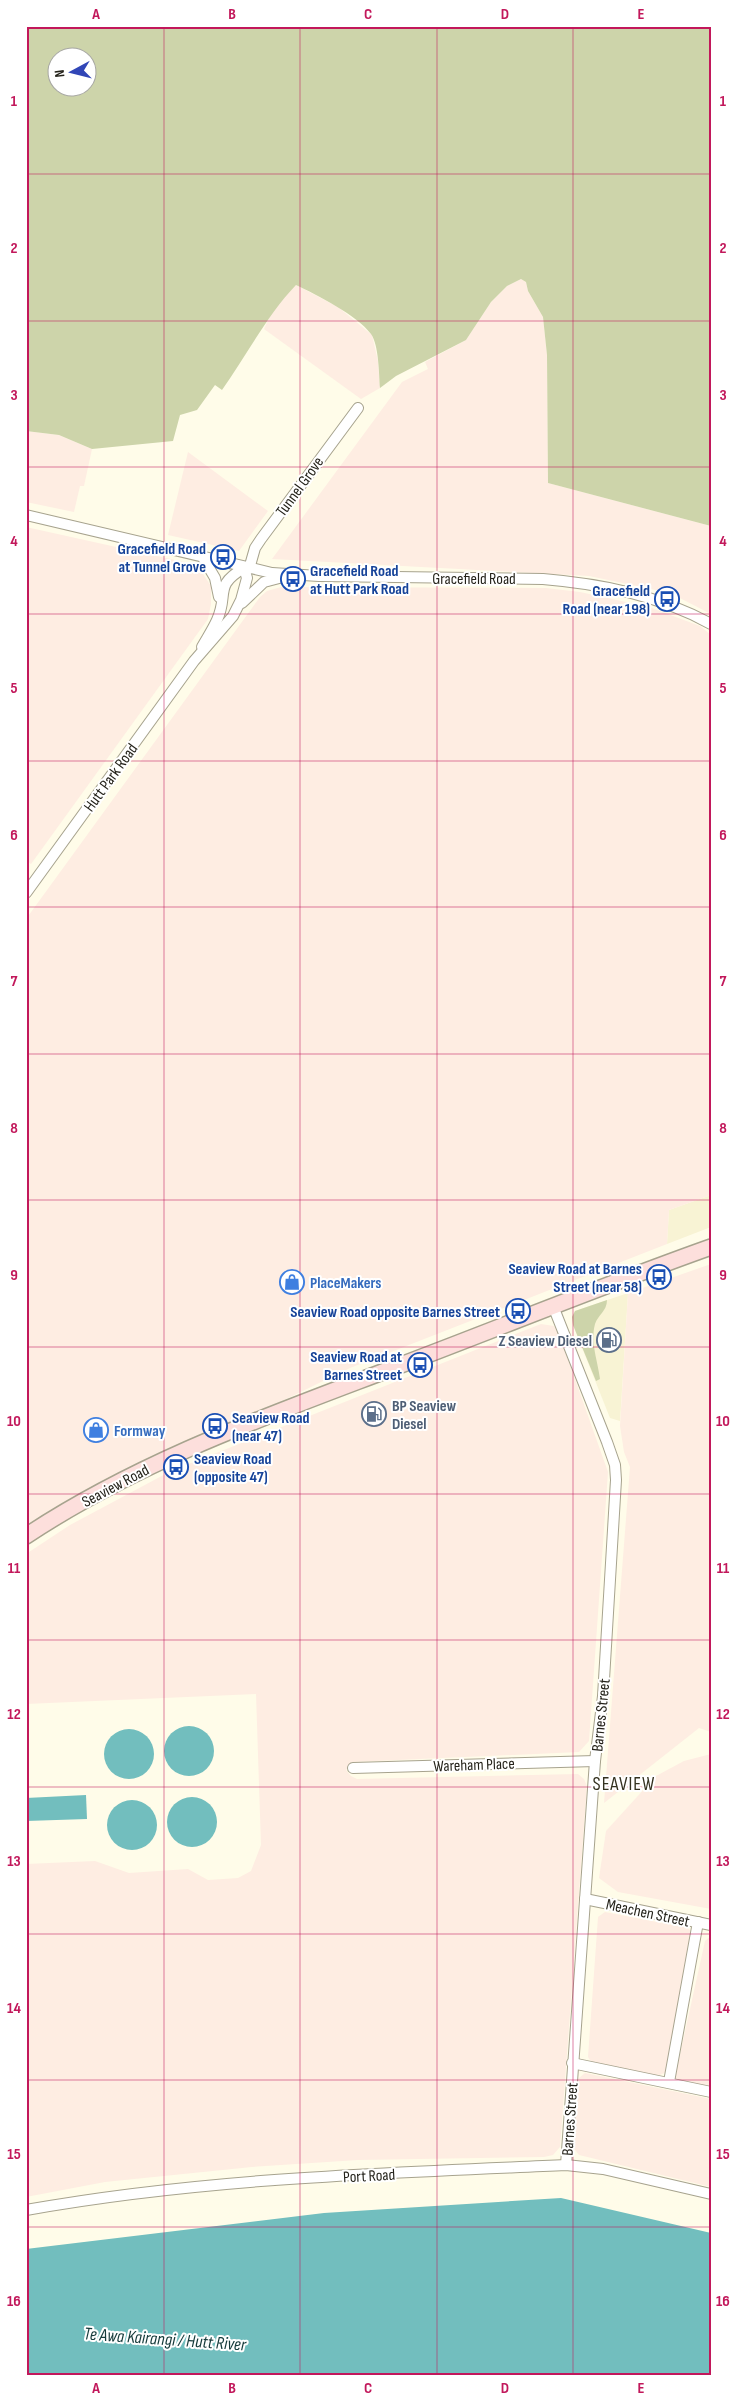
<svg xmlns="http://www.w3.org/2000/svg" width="737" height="2401" viewBox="0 0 737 2401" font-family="'Sofia Sans Condensed',sans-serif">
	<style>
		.built { fill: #f8f3d4 }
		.industrial { fill: #feede2 }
		.green { fill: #cdd4aa; fill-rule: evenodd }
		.water { fill: #72bebe }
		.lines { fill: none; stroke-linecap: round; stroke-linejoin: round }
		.street-casing { stroke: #a7a38e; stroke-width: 12 }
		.secondary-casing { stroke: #a7a38e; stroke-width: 18 }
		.street { stroke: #fff; stroke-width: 10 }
		.secondary { stroke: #fddfdc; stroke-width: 15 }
		.grid { fill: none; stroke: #c2185b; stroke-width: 1; stroke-opacity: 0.55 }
		.labels { text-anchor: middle; stroke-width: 4; stroke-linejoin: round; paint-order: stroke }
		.street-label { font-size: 16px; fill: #24221a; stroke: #fff }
		.transit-label { font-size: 16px; font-weight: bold; fill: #164399; stroke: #fff; text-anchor: end }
		.shop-label { font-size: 16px; font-weight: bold; fill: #366cbe; stroke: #fff; text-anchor: start }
		.service-label { font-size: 16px; font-weight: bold; fill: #4e5e75; stroke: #fff; text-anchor: end }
		.water-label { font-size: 18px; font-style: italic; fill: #163b3b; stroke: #fff }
		.quarter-label { font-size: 19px; letter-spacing: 1px; fill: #34311f; stroke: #fff }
		.neatline { fill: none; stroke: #c2185b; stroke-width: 2 }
		.grid-label { font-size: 16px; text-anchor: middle; font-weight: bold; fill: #c2185b }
	</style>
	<rect width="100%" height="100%" fill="#fffce9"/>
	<g class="built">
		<polygon points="711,1195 711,1227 667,1244 669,1210"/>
		<polygon points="628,1293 620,1421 610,1418 573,1325 572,1317 575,1311"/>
	</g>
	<g class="industrial">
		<polygon points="521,279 526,282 528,291 543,317 547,355 548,483 711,526 711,614 670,593 589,576 272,559 402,382 428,369 425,362 466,340 491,302 507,286"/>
		<polygon points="296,285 338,307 372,335 378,361 380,388 361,399 264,329 273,309"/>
		<polygon points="26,431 59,435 92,449 84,486 80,486 74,512 26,502"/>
		<polygon points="188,452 268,511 239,551 168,535"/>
		<polygon points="26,527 193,564 199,568 211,586 211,604 208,619 31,864 26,860"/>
		<polygon points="281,587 546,588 580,592 649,607 700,626 711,635 711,1195 669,1210 667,1244 350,1368 280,1402 134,1467 26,1530 26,919 260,597 267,591"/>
		<polygon points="711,1264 711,1732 699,1728 604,1803 630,1467 624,1452 620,1426 628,1293"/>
		<polygon points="541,1324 554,1326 560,1337 608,1472 589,1741 579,1752 352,1762 346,1770 351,1776 357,1779 578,1774 584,1779 587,1786 560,2147 553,2155 544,2157 358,2160 252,2167 105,2182 26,2197 26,1864 95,1861 129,1873 188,1869 208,1880 238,1878 251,1871 261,1845 256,1694 26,1704 26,1554 70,1525 171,1471"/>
		<polygon points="711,1754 711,1909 618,1892 599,1878 606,1831 656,1776 684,1761"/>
		<polygon points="605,1912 688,1928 693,1934 667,2072 657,2076 592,2063 588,2057 598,1917"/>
		<polygon points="711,1936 711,2089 679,2082 675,2077 705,1941"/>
		<polygon points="585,2073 711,2099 711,2187 579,2155 573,2147 578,2079"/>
	</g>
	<g class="green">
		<path d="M26,26H711V526L548,483L547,355L543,317L528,291L526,282L521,279L507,286L491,302L466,340L396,376L380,388C379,375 379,345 371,334C357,315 317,295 296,285C268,314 246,356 222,390L215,385L197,410L180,415L173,441L92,449L59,435L26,431ZM58,58H88V88H58Z"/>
		<path d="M607,1300C607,1311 598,1315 595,1324C590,1342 598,1362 600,1379L596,1381L573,1325L572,1317L575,1311Z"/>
	</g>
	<g class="water">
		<circle cx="189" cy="1751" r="25"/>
		<circle cx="129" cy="1754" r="25"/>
		<polygon points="86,1795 87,1819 26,1821 26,1798"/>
		<circle cx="192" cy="1822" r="25"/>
		<circle cx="132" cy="1825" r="25"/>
		<polygon points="561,2198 711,2233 711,2375 26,2375 26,2249 324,2213"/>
	</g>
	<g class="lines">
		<defs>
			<g id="street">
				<path d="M26,515L272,573L319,576L543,579C602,584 658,595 711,624"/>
				<polyline points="202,556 215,578 219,597"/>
				<polyline points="249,569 255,548 261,539 358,408"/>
				<polyline points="242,603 264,582 283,577"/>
				<path d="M202,647C207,638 213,629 217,620C229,594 213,586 244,568"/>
				<polyline points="26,893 194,661 233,616 241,600 247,578 244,568"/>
				<polyline points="553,1306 607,1442 615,1465 616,1480 603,1696 595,1761 566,2165"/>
				<polyline points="353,1768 595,1761"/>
				<polyline points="585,1899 711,1925"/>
				<polyline points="572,2063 711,2092"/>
				<polyline points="669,2082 698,1922"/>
				<path d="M26,2210C204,2178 386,2173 566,2165L603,2169L711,2194"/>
			</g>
			<path id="secondary" d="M26,1536C139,1461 267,1416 393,1368C499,1328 604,1285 711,1247"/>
		</defs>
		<use href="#street" class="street-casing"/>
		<use href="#secondary" class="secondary-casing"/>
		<use href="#street" class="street"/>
		<use href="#secondary" class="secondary"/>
	</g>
	<path class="grid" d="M164,26V2375M300,26V2375M437,26V2375M573,26V2375M26,174H711M26,321H711M26,467H711M26,614H711M26,761H711M26,907H711M26,1054H711M26,1200H711M26,1347H711M26,1494H711M26,1640H711M26,1787H711M26,1934H711M26,2080H711M26,2227H711"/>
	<defs>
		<symbol id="bus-ring" viewBox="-11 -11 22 22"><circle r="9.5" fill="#fff" stroke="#1a4fb4" stroke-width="1.5"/><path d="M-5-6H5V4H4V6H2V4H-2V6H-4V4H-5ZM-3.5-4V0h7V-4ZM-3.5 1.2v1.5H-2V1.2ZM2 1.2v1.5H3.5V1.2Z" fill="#1a4fb4"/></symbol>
		<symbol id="shop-ring" viewBox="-11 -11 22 22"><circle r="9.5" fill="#fff" stroke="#3f7fe0" stroke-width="1.5"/><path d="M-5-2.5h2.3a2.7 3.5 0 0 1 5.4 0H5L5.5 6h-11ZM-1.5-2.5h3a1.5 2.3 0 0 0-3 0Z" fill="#3f7fe0"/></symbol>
		<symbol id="fuel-ring" viewBox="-11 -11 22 22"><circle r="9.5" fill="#fff" stroke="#5c6f8a" stroke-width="1.5"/><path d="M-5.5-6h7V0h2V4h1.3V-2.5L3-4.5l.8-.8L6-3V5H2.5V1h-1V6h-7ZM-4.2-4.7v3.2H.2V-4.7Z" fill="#5c6f8a"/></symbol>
	</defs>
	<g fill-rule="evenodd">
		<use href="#bus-ring" x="209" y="543" width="28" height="28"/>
		<use href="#bus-ring" x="279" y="565" width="28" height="28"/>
		<use href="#bus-ring" x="653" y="585" width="28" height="28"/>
		<use href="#bus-ring" x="645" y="1263" width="28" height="28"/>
		<use href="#shop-ring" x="278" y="1268" width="28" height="28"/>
		<use href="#bus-ring" x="504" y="1297" width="28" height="28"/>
		<use href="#fuel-ring" x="595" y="1326" width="28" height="28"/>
		<use href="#bus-ring" x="406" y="1351" width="28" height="28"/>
		<use href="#fuel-ring" x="360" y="1400" width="28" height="28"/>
		<use href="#bus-ring" x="201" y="1412" width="28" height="28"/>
		<use href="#shop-ring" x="82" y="1416" width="28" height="28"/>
		<use href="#bus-ring" x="162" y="1453" width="28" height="28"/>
	</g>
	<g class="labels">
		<g class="street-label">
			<text transform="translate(299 486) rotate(-54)" y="6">Tunnel Grove</text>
			<text x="474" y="584">Gracefield Road</text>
			<text transform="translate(110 777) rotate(-54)" y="6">Hutt Park Road</text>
			<text transform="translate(115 1485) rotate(-28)" y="6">Seaview Road</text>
			<text transform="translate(600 1715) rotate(-84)" y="6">Barnes Street</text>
			<text transform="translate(474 1764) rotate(-2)" y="6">Wareham Place</text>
			<text transform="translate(648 1912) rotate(12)" y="6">Meachen Street</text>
			<text transform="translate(569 2119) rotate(-86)" y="6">Barnes Street</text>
			<text transform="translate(369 2175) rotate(-3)" y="6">Port Road</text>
		</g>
		<g class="transit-label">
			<text x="206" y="554">Gracefield Road<tspan x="206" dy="18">at Tunnel Grove</tspan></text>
			<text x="310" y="576" text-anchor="start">Gracefield Road<tspan x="310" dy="18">at Hutt Park Road</tspan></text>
			<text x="650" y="596">Gracefield<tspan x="650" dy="18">Road (near 198)</tspan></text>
			<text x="642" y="1274">Seaview Road at Barnes<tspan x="642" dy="18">Street (near 58)</tspan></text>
			<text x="500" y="1317">Seaview Road opposite Barnes Street</text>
			<text x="402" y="1362">Seaview Road at<tspan x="402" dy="18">Barnes Street</tspan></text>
			<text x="232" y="1423" text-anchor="start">Seaview Road<tspan x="232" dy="18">(near 47)</tspan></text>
			<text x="194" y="1464" text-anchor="start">Seaview Road<tspan x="194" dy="18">(opposite 47)</tspan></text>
		</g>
		<g class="shop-label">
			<text x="310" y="1288">PlaceMakers</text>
			<text x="114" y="1436">Formway</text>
		</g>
		<g class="service-label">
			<text x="592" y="1346">Z Seaview Diesel</text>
			<text x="392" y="1411" text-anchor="start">BP Seaview<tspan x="392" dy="18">Diesel</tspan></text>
		</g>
		<g class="water-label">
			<text transform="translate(165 2339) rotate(4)" y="6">Te Awa Kairangi / Hutt River</text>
		</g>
		<g class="quarter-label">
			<text x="624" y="1790">SEAVIEW</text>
		</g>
	</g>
	<rect width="737" height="2401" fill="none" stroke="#ffffff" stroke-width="55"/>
	<g transform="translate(72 72) rotate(263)"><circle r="24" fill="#ffffff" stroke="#a7a7a3"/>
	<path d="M0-4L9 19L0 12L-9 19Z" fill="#3146b7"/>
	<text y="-8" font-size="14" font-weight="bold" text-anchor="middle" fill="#24221a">N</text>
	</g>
	<rect x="28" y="28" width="682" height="2346" class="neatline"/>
	<g class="grid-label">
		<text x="96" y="19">A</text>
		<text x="232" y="19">B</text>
		<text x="368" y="19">C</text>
		<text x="505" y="19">D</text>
		<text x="641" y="19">E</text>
		<text x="14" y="106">1</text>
		<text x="723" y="106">1</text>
		<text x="14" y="253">2</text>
		<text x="723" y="253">2</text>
		<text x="14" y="400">3</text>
		<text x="723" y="400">3</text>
		<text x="14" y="546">4</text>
		<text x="723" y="546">4</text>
		<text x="14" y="693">5</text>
		<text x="723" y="693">5</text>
		<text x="14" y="840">6</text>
		<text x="723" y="840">6</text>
		<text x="14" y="986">7</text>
		<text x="723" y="986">7</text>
		<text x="14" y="1133">8</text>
		<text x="723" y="1133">8</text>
		<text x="14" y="1280">9</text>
		<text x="723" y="1280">9</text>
		<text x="14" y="1426">10</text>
		<text x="723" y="1426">10</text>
		<text x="14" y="1573">11</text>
		<text x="723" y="1573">11</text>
		<text x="14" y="1719">12</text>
		<text x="723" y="1719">12</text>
		<text x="14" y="1866">13</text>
		<text x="723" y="1866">13</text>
		<text x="14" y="2013">14</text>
		<text x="723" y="2013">14</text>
		<text x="14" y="2159">15</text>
		<text x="723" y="2159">15</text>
		<text x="14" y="2306">16</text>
		<text x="723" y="2306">16</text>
		<text x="96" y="2393">A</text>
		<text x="232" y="2393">B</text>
		<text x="368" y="2393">C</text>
		<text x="505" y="2393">D</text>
		<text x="641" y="2393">E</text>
	</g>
</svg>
